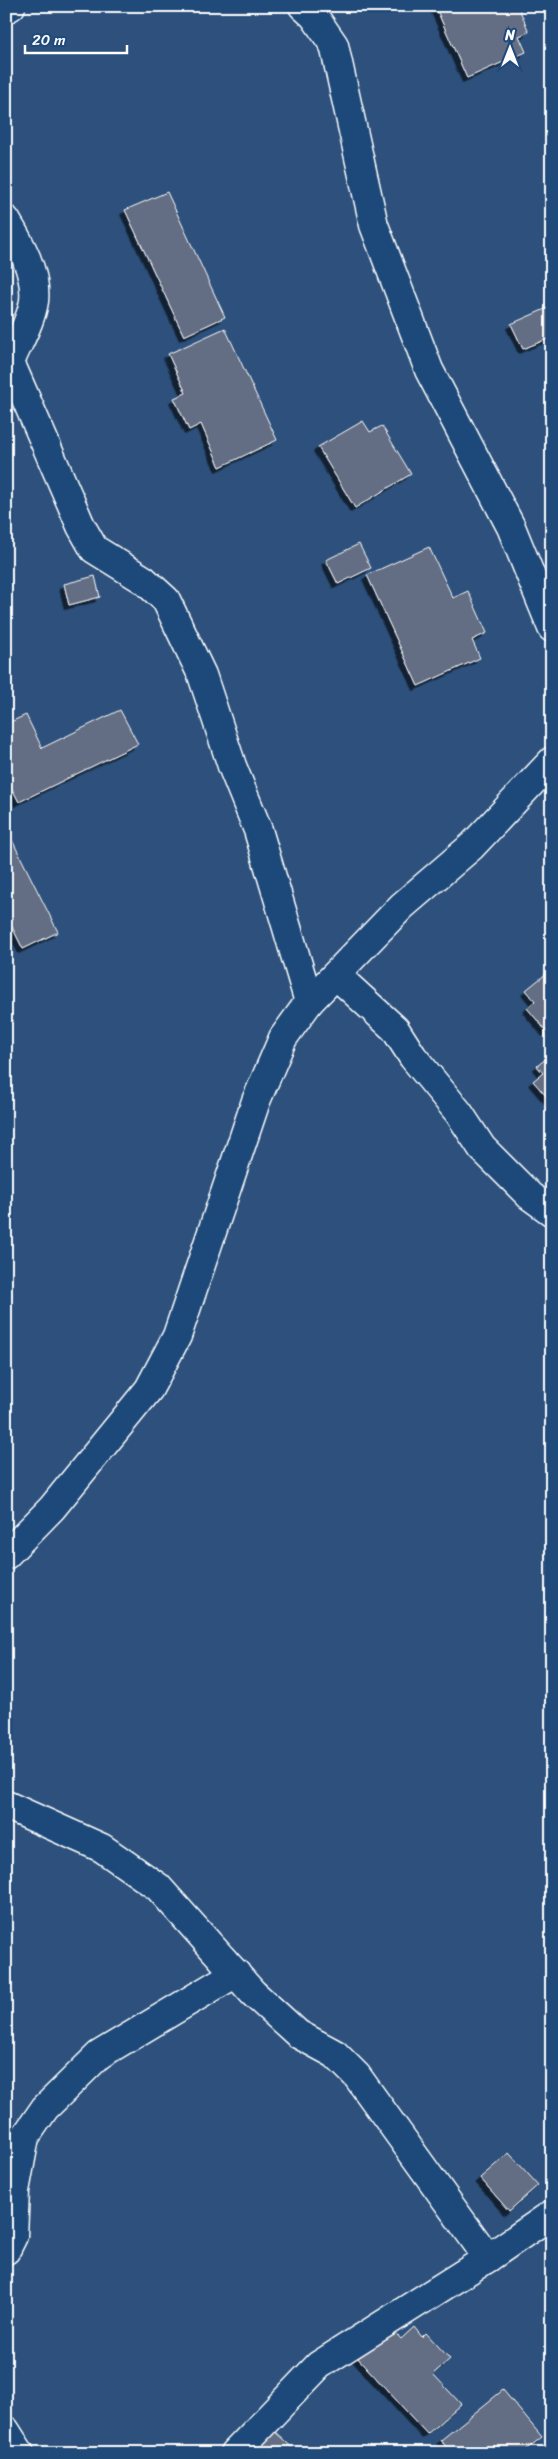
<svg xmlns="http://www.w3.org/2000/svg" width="558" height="2459" viewBox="0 0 558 2459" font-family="Sriracha,sans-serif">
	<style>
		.building { fill: #636d83; stroke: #fff; filter: url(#shadow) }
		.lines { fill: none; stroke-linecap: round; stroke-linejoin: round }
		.street-casing { stroke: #fff; stroke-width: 31 }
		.street { stroke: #1f4a7a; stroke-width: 28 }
	</style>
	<defs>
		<filter id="shadow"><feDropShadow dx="-4.5" dy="4.5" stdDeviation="0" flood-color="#0009"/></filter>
	</defs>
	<rect width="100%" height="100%" fill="#2d517c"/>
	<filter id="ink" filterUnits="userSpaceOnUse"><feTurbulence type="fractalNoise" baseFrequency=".02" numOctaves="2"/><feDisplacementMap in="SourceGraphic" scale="10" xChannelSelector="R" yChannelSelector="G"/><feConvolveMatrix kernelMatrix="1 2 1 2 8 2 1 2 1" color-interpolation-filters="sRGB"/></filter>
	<g filter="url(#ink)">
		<g class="building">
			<polygon points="435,6 518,6 529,32 519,36 526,52 467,78"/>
			<polygon points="167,192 225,317 184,336 125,210"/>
			<polygon points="552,306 552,337 523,349 511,324"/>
			<polygon points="225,328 277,440 220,467 201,424 189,430 174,398 186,393 168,354"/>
			<polygon points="363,421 370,432 382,426 411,474 355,508 318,447"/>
			<polygon points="359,544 371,568 338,584 326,560"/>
			<polygon points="429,547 453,598 468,591 487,633 472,640 480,658 418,686 367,575"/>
			<polygon points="95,576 100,597 69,605 64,584"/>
			<polygon points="120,710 138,744 19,802 6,777 6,724 26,715 42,748"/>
			<polygon points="6,828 58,932 23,949 6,915"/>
			<polygon points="552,969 552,1028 547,1032 527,1008 535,1001 526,990"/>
			<polygon points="552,1054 552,1103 533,1081 543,1073 537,1066"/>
			<polygon points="509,2153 538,2185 509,2211 480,2178"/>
			<polygon points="389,2326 401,2339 414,2327 422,2337 426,2333 450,2359 433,2374 461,2404 427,2434 356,2356"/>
			<polygon points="503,2390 542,2437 522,2453 451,2453 441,2440"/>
			<polygon points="273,2430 298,2453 251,2453"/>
		</g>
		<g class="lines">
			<defs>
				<g id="street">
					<polyline points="303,6 314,16 334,45 374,225 429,370 511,527 552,628"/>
					<polyline points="6,9 11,6"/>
					<path d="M6,220C20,243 37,273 34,301C31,321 19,341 11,360"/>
					<polyline points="6,353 81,526 94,549 144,580 166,600 202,675 232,766 258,830 309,1002"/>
					<polyline points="337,976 395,1029 413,1057 459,1113 482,1148 530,1196 552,1212"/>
					<polyline points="6,1555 52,1508 149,1389 177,1336 256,1101 283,1038 309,1002 402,906 472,846 552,761"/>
					<polyline points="6,1805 102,1848 158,1887 253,1993 298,2034 335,2054 357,2076 488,2258"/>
					<polyline points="6,2250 13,2236 15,2191 25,2137 45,2108 99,2055 236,1973"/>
					<polyline points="6,2431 20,2453"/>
					<polyline points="235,2453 319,2365 488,2258 552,2214"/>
				</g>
			</defs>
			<use href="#street" class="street-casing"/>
			<use href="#street" class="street"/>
		</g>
	</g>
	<rect width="558" height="2459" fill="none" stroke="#1f4a7a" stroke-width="25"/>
	<rect x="12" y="12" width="533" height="2434" fill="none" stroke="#fff" stroke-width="2" filter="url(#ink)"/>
	<g transform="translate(510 48)" stroke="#1f4a7a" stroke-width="4" paint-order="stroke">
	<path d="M0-4L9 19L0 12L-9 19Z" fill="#ffffff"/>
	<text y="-8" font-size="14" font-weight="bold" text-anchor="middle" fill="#ffffff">N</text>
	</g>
	<path d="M25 45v8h102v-8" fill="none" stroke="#ffffff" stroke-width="2.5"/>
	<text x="32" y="45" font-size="15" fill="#ffffff" stroke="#1f4a7a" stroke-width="4" paint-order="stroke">20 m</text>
</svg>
